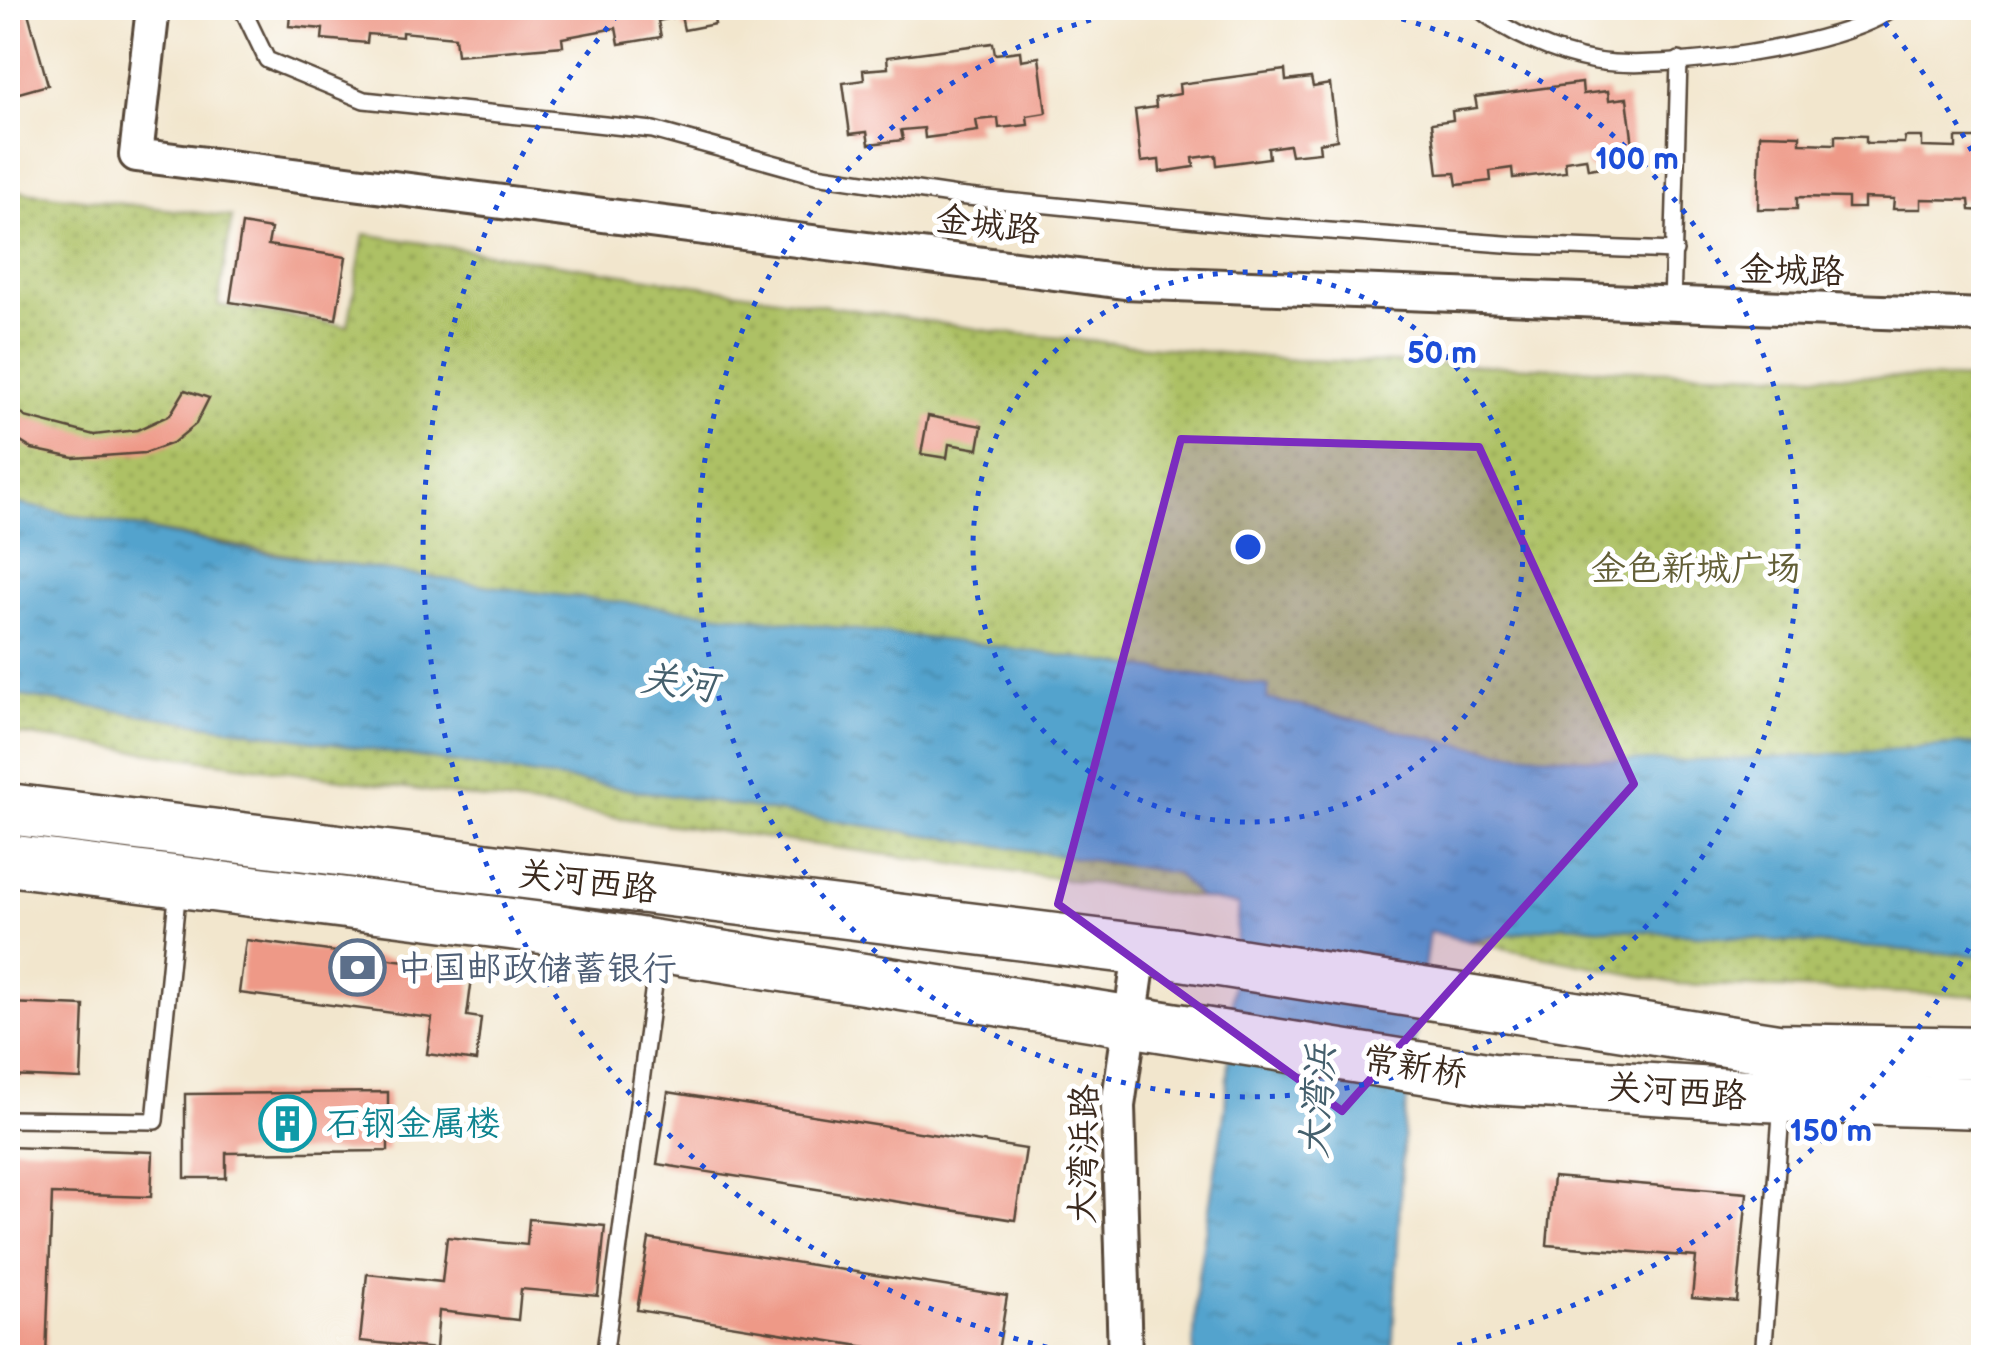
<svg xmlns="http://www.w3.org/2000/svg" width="1991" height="1365" viewBox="0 0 1991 1365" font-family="'Balsamiq Sans','LXGW WenKai TC',sans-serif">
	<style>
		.park { fill: url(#park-dots); stroke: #747642; stroke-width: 2.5 }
		.water { fill: url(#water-ripples); stroke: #466676; stroke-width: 2.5 }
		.building { fill: #ee9987 }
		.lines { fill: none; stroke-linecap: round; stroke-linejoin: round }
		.service-casing { stroke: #564638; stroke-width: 20 }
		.minor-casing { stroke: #564638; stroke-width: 38 }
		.primary-casing { stroke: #564638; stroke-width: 55 }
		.service { stroke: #fff; stroke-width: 15 }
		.minor { stroke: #fff; stroke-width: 32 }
		.primary { stroke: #fff; stroke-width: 50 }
		.marked { fill: #7b2cbf; fill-opacity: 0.2; stroke: #7b2cbf; stroke-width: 8; stroke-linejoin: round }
		.ring { fill: none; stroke: #1d4ed8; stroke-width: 5; stroke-dasharray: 5 10 }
		.labels { text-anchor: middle; stroke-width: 10; stroke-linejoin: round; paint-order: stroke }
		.street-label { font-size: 35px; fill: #3b2a1e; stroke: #fff }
		.park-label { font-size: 35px; fill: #635f37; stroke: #fff }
		.service-label { font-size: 35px; fill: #4e5e75; stroke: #fff; text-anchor: start }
		.culture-label { font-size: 35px; fill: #0d838f; stroke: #fff; text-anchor: start }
		.water-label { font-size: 38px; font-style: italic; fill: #45606d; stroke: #fff }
		.centre { fill: #1d4ed8; stroke: #fff; stroke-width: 5 }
		.ring-label { font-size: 30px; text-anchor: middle; font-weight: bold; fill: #1d4ed8; stroke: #fff; stroke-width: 10; stroke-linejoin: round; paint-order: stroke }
	</style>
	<defs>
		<pattern id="park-dots" width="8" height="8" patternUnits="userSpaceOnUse" patternTransform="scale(2.5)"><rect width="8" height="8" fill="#adc165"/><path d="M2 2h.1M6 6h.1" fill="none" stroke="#8e9d53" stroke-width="1.8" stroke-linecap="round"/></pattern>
		<pattern id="water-ripples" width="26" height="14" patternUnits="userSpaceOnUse" patternTransform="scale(2.5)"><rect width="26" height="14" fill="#52a3cd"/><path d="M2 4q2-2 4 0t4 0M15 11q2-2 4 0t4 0" fill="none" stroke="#4585a6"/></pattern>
	</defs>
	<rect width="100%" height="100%" fill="#fff"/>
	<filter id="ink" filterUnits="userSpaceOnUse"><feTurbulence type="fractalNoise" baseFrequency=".01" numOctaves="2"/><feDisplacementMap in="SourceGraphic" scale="20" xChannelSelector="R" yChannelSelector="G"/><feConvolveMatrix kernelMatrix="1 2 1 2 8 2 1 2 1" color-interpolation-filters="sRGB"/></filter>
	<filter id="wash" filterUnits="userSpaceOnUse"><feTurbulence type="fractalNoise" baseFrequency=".0048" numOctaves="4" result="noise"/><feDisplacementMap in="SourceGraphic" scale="40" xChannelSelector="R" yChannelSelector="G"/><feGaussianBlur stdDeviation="2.25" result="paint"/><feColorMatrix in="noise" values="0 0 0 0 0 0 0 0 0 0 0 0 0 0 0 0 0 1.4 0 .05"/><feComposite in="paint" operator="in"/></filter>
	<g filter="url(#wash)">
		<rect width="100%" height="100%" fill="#f2e6cd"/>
		<g class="park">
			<path d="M8,190L232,217L218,305L348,326L364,234L997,332L1294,360L1983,380V743C1816,755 1649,775 1482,748C1409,737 1339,713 1266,699L1268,686C1023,647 777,625 531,592C355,569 181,536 8,502Z"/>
			<polygon points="8,694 1175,873 1200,898 8,733"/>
			<polygon points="1564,925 1983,956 1983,996 1679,984 1468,941"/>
		</g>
		<path class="water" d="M8,502L258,552L532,592L1002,647L1269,686L1267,699C1339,713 1410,737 1482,748C1649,774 1816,755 1983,743V956L1564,925L1468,941L1429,931L1404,1124L1392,1357H1193L1197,1283L1225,1109L1238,905L1200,898L1175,873L8,694Z"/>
		<g id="blocks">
			<g class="building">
				<polygon points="274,8 712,8 715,24 684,30 681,16 658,21 661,37 619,44 616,28 562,38 563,46 457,55 455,37 402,32 402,37 368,34 367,43 322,39 323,29 289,26 290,12"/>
				<polygon points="27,9 48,85 8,96 8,15"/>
				<polygon points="993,43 995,54 1020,51 1021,60 1039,57 1046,113 1027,116 1028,125 999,128 998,118 976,120 978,131 925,138 924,128 901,130 903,140 869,144 867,132 850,134 843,83 864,80 863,70 888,68 887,57"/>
				<polygon points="1285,70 1286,81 1311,78 1313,87 1330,84 1337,140 1319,143 1320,152 1291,155 1289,145 1268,148 1269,158 1217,165 1216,155 1193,158 1194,167 1160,172 1159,160 1141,162 1135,110 1156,107 1155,98 1180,94 1179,84"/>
				<polygon points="1582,83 1583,94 1608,91 1609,100 1627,98 1634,154 1615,156 1616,165 1588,169 1586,158 1565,161 1566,172 1513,178 1512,168 1490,171 1491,181 1457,185 1455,173 1438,174 1432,123 1453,120 1452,111 1477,108 1475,97"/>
				<polygon points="1760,134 1800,135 1800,143 1835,144 1835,135 1866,136 1866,143 1904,143 1905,137 1922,137 1922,147 1956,148 1956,138 1984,138 1984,211 1970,210 1969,200 1921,199 1921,209 1893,209 1894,199 1864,198 1864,208 1848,208 1848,198 1797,197 1797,209 1758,209"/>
				<polygon points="242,224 271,229 268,245 346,257 336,319 230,302"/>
				<polygon points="185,390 209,398 196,424 173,443 145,453 74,458 32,449 8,434 8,399 25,417 94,435 137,430 170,415"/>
				<polygon points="928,416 982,426 978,449 949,444 947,458 921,454"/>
				<polygon points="246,940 473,970 467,1016 481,1018 476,1061 427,1054 432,1018 239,993"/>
				<polygon points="8,1003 84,1006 81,1079 8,1076"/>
				<polygon points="388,1092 388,1151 226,1153 226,1178 185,1178 185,1094"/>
				<polygon points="668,1092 1026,1149 1015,1220 657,1164"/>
				<polygon points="8,1147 153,1152 151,1197 52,1194 46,1358 8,1358"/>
				<polygon points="1553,1177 1747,1193 1737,1302 1692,1298 1696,1257 1547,1245"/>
				<polygon points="529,1219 605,1226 598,1296 521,1289 518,1320 439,1311 436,1349 360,1341 367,1274 442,1282 447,1237 527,1245"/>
				<polygon points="649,1239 1007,1296 997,1358 935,1358 637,1310"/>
			</g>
		</g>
	</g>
	<g filter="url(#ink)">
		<use href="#blocks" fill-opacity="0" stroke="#564638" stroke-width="2.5"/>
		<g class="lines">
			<defs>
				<g id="service">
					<polyline points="242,8 267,60 364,100 653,130 816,175 957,196 1248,225 1518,245 1675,251"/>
					<path d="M1478,8C1508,33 1555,54 1596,61C1661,72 1842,47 1894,8"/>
					<polyline points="1672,306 1679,60"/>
					<polyline points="8,1119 155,1121 178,887"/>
					<polyline points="604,1358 658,955"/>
					<polyline points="1763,1358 1782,1101"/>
				</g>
				<g id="minor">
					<polyline points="153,8 136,155 1124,282 1984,316"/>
					<polyline points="1125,1358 1118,1106 1140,952"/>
				</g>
				<g id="primary">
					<polyline points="8,809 1169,953 1777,1049 1984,1053"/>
					<polyline points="8,860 550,929 1492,1079 1763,1096 1984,1103"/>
				</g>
			</defs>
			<use href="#service" class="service-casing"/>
			<use href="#minor" class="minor-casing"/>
			<use href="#primary" class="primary-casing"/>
			<use href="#service" class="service"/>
			<use href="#minor" class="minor"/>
			<use href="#primary" class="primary"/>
		</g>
	</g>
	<path class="marked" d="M1181,439L1479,447L1634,784L1342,1111L1058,904Z"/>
	<g class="ring">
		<circle cx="1248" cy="547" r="275"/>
		<path d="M1358 8A550 550 0 1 1 1138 8"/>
		<path d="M1983 922A825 825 0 0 1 1405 1357M1091 1357A825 825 0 0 1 621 11M1875 11A825 825 0 0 1 1983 172"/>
	</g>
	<defs>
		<symbol id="bank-ring" viewBox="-11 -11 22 22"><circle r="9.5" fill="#fff" stroke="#5c6f8a" stroke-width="1.5"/><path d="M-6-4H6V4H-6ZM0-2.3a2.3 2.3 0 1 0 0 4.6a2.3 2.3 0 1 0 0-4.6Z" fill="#5c6f8a"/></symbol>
		<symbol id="building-ring" viewBox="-11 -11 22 22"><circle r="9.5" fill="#fff" stroke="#0f9aa8" stroke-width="1.5"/><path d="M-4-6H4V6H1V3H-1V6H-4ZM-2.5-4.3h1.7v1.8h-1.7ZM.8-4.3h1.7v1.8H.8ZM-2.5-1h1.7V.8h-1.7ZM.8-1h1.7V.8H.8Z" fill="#0f9aa8"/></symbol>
	</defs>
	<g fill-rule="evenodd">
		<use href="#bank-ring" x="326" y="936" width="63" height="63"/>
		<use href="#building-ring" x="256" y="1092" width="63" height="63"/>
	</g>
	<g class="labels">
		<g class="street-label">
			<text transform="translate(988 224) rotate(7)" y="12">金城路</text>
			<text transform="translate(1792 270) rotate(2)" y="12">金城路</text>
			<text transform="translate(588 881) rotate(7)" y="12">关河西路</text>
			<text transform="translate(1415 1066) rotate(9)" y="12">常新桥</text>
			<text transform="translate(1677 1091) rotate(4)" y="12">关河西路</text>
			<text transform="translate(1083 1154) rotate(-89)" y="12">大湾浜路</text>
		</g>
		<g class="park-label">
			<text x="1696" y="580">金色新城广场</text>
		</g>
		<g class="service-label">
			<text x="397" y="980">中国邮政储蓄银行</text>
		</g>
		<g class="culture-label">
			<text x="326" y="1135">石钢金属楼</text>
		</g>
		<g class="water-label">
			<text transform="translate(679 682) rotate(8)" y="13">关河</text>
			<text transform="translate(1317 1101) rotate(-86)" y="13">大湾浜</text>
		</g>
	</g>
	<circle cx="1248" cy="547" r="15" class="centre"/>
	<g class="ring-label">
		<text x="1637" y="169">100 m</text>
		<text x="1442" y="363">50 m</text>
		<text x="1831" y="1141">150 m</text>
	</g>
	<rect width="1991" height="1365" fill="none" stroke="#fff" stroke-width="40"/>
</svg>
